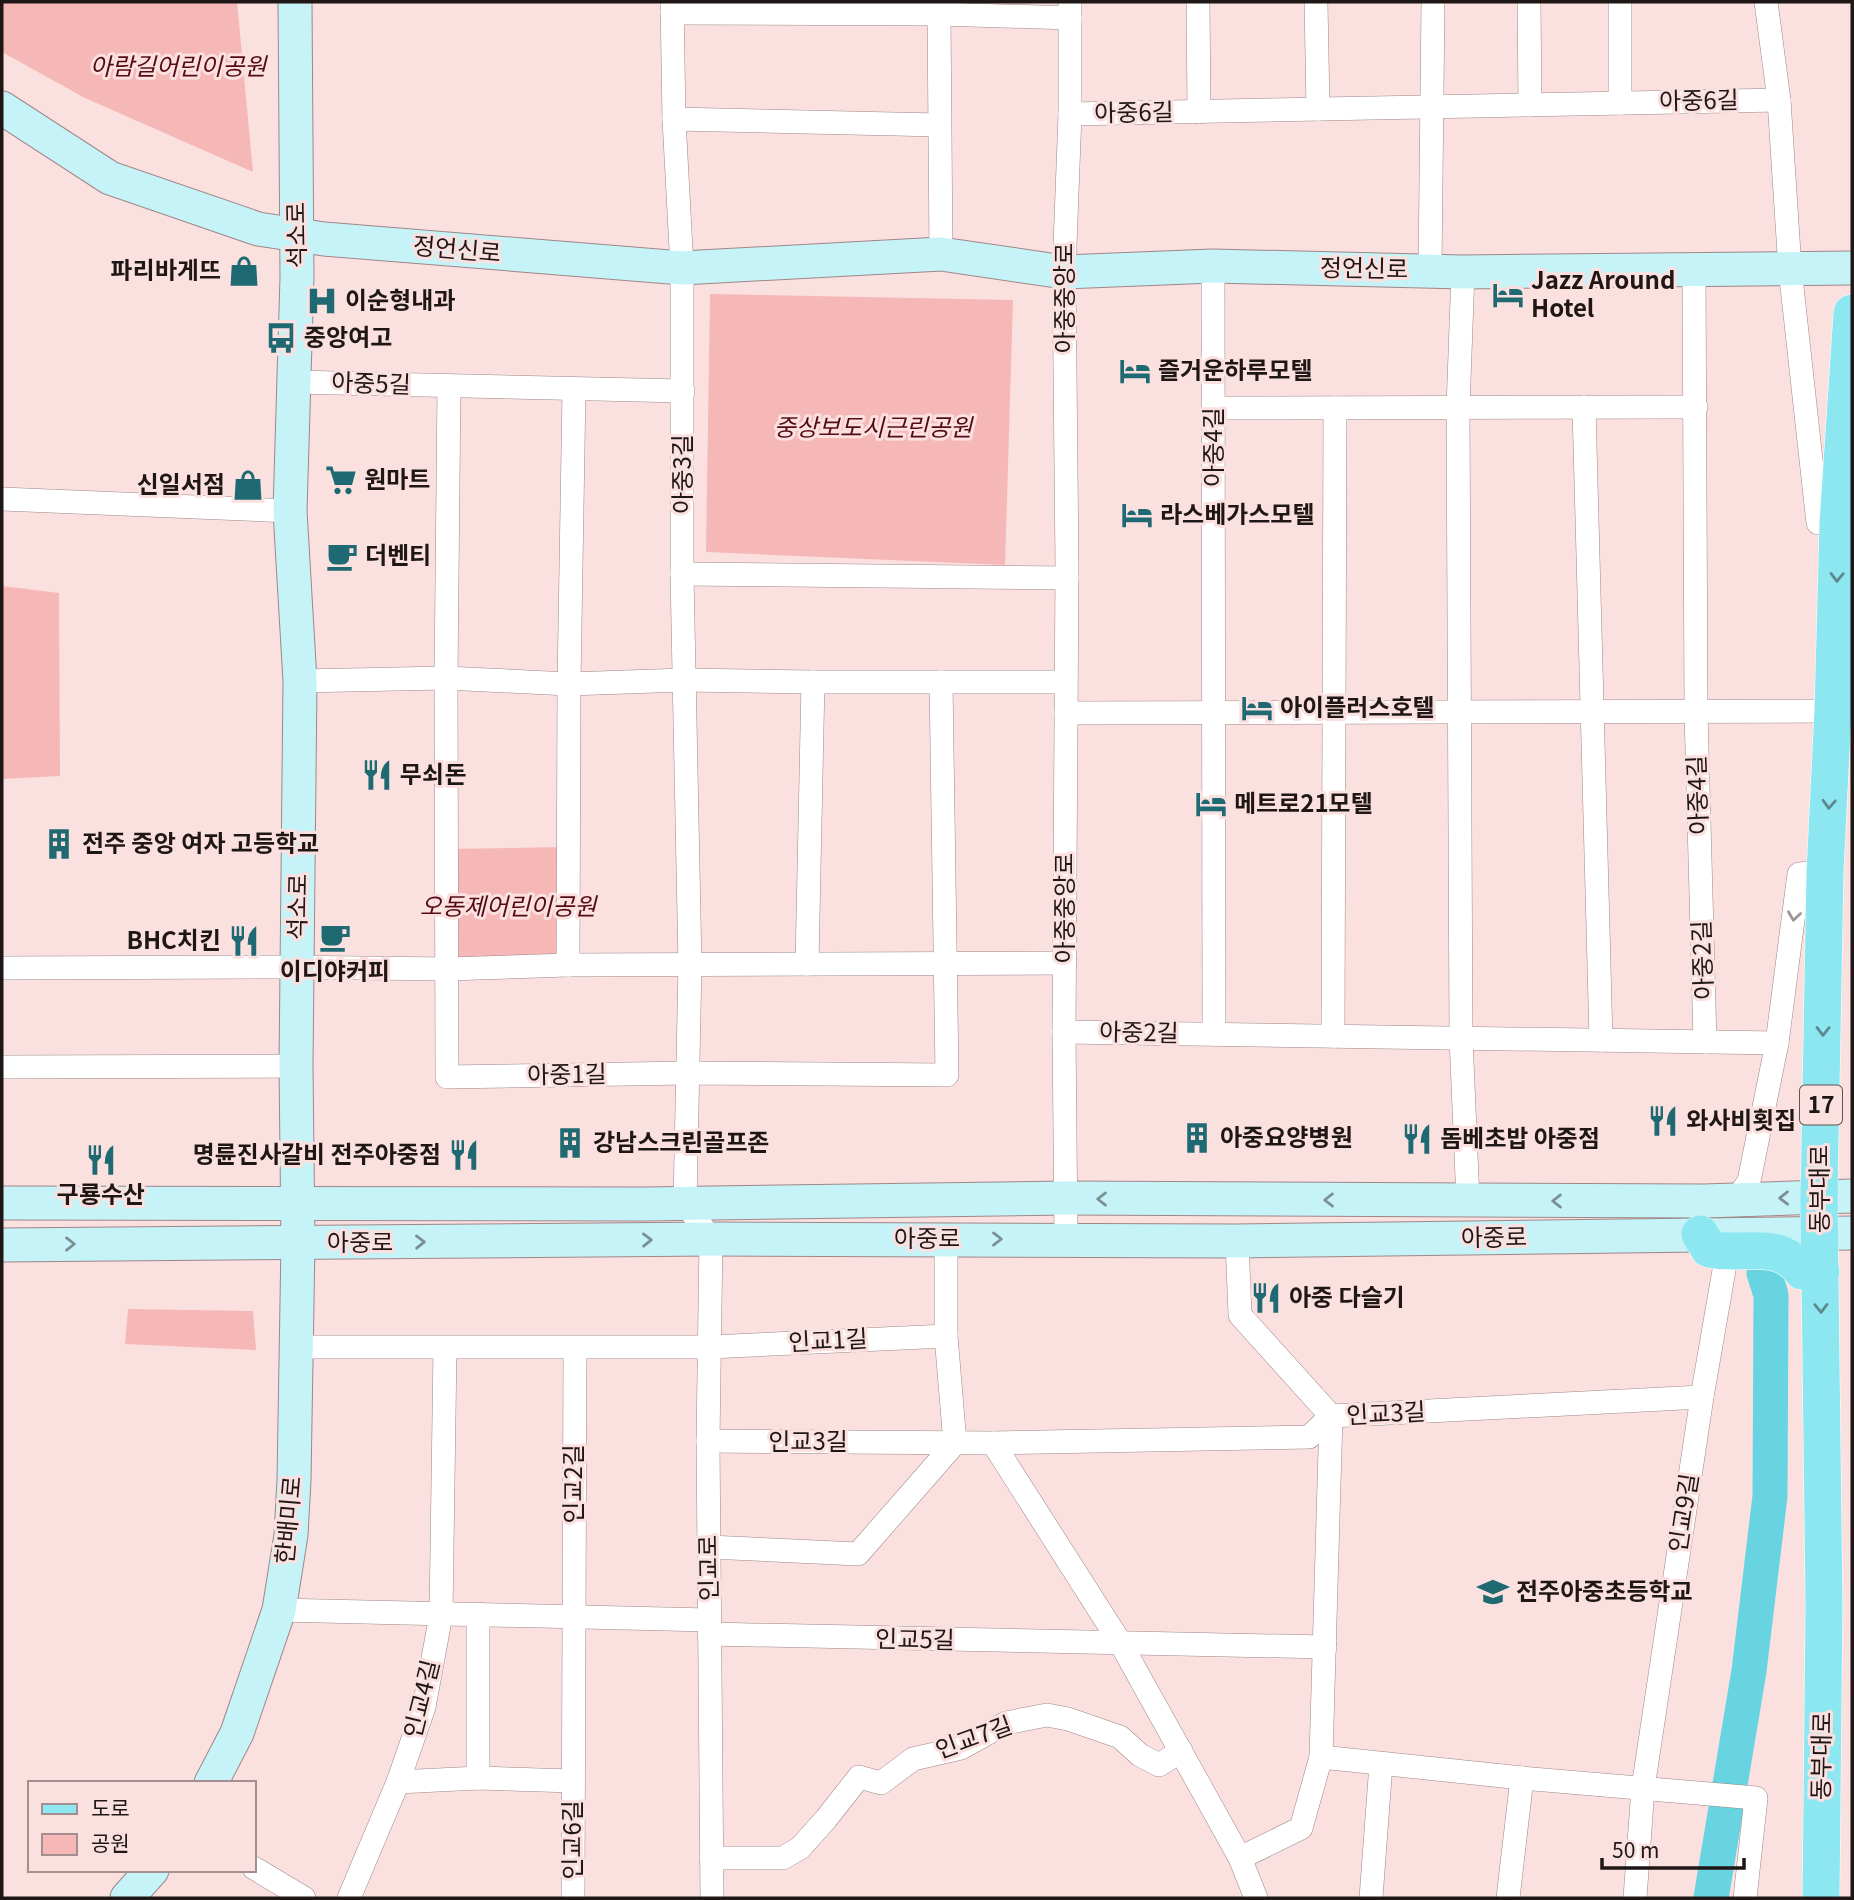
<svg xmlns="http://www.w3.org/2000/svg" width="1854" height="1900" viewBox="0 0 1854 1900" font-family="Georgia,'Noto Sans KR',serif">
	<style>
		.green { fill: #f6b7b7 }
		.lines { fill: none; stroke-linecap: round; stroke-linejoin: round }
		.river { stroke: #68d4e2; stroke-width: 35 }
		.street-casing { stroke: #9f8787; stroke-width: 24 }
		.secondary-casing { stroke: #9f8787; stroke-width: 35 }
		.primary-casing { stroke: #fff; stroke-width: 38 }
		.street { stroke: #fff; stroke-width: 23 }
		.secondary { stroke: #c6f3f8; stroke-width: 33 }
		.primary { stroke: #8de7f1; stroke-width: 37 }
		.oneway { stroke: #5c898e }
		.oneway2 { stroke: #9a9696 }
		.oneway3 { stroke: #7b9092 }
		.labels { text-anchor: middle; stroke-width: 6; stroke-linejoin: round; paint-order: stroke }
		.shield { fill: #fbe0e0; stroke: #615353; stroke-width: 2 }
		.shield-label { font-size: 23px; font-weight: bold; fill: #1f1616 }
		.park-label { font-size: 24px; font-style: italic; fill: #540916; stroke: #fbe0e0 }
		.street-label { font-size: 24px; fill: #1f1616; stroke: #fbe0e0 }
		.poi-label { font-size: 24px; font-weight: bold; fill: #1f1616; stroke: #fbe0e0; text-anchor: start }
	</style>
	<rect width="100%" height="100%" fill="#fbe0e0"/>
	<g class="green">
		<polygon points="2,2 237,2 253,172 85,98 2,52"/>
		<polygon points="710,294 1013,300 1005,565 706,552"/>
		<polygon points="2,586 59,593 60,776 2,779"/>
		<polygon points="569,847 568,965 448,969 446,849"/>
		<polygon points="128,1309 253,1311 256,1350 125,1344"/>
	</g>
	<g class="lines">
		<polyline class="river" points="1711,1898 1749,1671 1770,1496 1771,1295 1764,1273"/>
		<defs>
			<g id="street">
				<polyline points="672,2 674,119 682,268 682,574 690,965 685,1203 711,1239 708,1441 712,1898"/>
				<polyline points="1198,2 1199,112"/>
				<polyline points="1316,2 1318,109"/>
				<polyline points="1529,2 1530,105"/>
				<polyline points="1766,2 1779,100 1790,269 1818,523 1838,523"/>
				<polyline points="672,13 939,14 1070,18"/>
				<polyline points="939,14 941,254"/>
				<polyline points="1620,103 1620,2"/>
				<polyline points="1070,114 1779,100"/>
				<polyline points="674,119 939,125"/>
				<polyline points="1213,266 1214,1034"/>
				<polyline points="1694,269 1696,712 1705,1042"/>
				<polyline points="1430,270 1433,2"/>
				<polyline points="1463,272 1458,408 1461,1038 1468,1201"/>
				<polyline points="293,382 683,391"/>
				<polyline points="449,386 446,678 447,1077 687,1073 947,1075 941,682"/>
				<polyline points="1584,407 1601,1040"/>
				<polyline points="1214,408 1696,407"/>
				<polyline points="2,499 290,511"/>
				<polyline points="682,574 1067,578"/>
				<polyline points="300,681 446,678 569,684 684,680 813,682 1065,682"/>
				<polyline points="1066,713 1833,711"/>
				<polyline points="807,964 813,682"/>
				<polyline points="568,965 569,684 574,390"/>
				<polyline points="2,968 277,967 448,969 568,965 1065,963"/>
				<polyline points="1064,1032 1777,1043"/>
				<polyline points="1333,1036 1335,408"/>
				<polyline points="2,1067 296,1066"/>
				<polyline points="1737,1199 1749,1181 1777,1043 1799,874 1825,872"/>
				<polyline points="1066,1239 1064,1032 1067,568 1064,272 1070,114 1070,2"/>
				<polyline points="1237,1241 1240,1315 1331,1416 1321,1757 1301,1828 1240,1858"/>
				<polyline points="297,1347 710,1347 946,1336"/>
				<polyline points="708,1441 993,1443 1309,1437 1331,1416 1702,1397"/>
				<polyline points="993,1443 1121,1644 1240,1858 1256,1898"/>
				<polyline points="709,1547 858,1554 955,1443 946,1336 946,1240"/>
				<polyline points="279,1610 709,1620"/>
				<polyline points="709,1634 1325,1647"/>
				<polyline points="1321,1757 1522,1778 1756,1798 1745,1898"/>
				<polyline points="478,1778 478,1614"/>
				<polyline points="398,1782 478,1778 573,1781"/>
				<polyline points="711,1858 783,1858 800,1848 826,1819 859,1777 881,1783 913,1759 961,1748 1006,1723 1047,1715 1068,1719 1120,1737 1140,1755 1159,1765 1181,1751"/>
				<polyline points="254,1868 304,1898"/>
				<polyline points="349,1898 398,1782 424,1707 441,1615 445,1349"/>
				<polyline points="573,1898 575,1348"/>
				<polyline points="1371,1898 1381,1764"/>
				<polyline points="1508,1898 1522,1778"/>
				<polyline points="1635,1898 1643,1788 1702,1397 1727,1253"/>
			</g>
			<g id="secondary">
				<polyline points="2,108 110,178 258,229 324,239 682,268 941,254 1064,272 1213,266 1463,272 1852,268"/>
				<polyline points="2,1203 645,1204 1066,1198 1704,1201 1852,1196"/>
				<polyline points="2,1245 711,1239 1237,1241 1852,1233"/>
				<polyline points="211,1783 237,1733 279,1610 291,1535 294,1480 298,1243 296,1066 300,681 290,511 297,277 295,2"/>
				<polyline points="127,1898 152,1870"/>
			</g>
			<g id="primary">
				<path d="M1700,1234L1709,1249C1745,1257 1777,1238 1802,1271H1821"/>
				<polyline points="1821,1898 1824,1605 1819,1197 1825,872 1833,711 1838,523 1852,313"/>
			</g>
		</defs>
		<use href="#street" class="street-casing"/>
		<use href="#secondary" class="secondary-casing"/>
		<use href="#primary" class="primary-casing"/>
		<use href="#street" class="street"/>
		<use href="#secondary" class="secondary"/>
		<use href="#primary" class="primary"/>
	</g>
	<defs><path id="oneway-chevron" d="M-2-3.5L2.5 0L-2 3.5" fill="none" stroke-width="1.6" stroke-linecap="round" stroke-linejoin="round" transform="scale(1.75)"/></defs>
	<g class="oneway">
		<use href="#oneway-chevron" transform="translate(1837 577) rotate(91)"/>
		<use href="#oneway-chevron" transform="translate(1829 804) rotate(93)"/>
		<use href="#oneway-chevron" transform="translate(1823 1031) rotate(91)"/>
		<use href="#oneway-chevron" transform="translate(1821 1308) rotate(89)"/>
	</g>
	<use class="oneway2" href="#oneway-chevron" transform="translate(1794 916) rotate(98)"/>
	<g class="oneway3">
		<use href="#oneway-chevron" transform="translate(1784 1198) rotate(179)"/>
		<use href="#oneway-chevron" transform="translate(1102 1199) rotate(-180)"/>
		<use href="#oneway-chevron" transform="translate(1329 1200) rotate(-180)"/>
		<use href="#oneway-chevron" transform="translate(1557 1201) rotate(180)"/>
		<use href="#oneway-chevron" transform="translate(997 1239)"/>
		<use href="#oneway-chevron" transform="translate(647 1240) rotate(-1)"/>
		<use href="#oneway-chevron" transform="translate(420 1242) rotate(-1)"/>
		<use href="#oneway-chevron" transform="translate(70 1244)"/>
	</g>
	<defs>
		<symbol id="shop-bare" viewBox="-9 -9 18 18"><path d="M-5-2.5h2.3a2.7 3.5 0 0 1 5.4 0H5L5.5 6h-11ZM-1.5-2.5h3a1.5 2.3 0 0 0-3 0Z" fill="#1f6a72" stroke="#fbe0e0" stroke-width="2.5" paint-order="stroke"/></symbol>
		<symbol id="hotel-bare" viewBox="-9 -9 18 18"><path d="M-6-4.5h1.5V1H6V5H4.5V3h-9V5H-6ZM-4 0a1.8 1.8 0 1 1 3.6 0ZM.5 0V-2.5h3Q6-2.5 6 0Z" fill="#1f6a72" stroke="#fbe0e0" stroke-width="2.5" paint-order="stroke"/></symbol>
		<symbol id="hospital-bare" viewBox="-9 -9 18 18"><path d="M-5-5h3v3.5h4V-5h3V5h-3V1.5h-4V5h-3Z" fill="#1f6a72" stroke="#fbe0e0" stroke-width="2.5" paint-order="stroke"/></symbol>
		<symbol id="bus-bare" viewBox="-9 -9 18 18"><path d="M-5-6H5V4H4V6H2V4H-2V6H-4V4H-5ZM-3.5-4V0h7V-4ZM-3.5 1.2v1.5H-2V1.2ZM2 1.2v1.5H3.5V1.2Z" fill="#1f6a72" stroke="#fbe0e0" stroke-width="2.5" paint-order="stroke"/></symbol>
		<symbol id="supermarket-bare" viewBox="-9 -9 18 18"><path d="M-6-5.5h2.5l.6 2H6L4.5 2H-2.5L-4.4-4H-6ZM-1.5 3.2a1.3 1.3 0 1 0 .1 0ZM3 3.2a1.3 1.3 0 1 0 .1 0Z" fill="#1f6a72" stroke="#fbe0e0" stroke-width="2.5" paint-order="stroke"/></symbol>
		<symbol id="cafe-bare" viewBox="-9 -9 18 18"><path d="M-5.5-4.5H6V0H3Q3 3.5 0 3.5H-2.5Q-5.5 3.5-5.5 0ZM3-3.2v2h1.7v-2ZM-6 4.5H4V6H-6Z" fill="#1f6a72" stroke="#fbe0e0" stroke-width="2.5" paint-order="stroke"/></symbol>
		<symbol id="restaurant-bare" viewBox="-9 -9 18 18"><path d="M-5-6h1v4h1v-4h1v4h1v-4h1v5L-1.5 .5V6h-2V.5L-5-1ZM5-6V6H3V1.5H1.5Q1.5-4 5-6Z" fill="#1f6a72" stroke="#fbe0e0" stroke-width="2.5" paint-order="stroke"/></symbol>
		<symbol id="building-bare" viewBox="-9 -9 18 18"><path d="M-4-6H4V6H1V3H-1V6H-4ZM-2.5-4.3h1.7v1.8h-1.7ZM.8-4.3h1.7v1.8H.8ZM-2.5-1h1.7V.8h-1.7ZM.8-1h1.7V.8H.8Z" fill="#1f6a72" stroke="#fbe0e0" stroke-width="2.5" paint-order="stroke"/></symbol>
		<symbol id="school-bare" viewBox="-9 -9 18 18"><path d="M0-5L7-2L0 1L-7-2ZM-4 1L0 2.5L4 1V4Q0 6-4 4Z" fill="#1f6a72" stroke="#fbe0e0" stroke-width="2.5" paint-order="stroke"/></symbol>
	</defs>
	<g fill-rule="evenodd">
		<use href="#shop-bare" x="222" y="249" width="44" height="44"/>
		<use href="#hotel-bare" x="1486" y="273" width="44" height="44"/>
		<use href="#hospital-bare" x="300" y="279" width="44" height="44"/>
		<use href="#bus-bare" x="259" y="316" width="44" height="44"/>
		<use href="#hotel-bare" x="1113" y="349" width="44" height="44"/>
		<use href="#supermarket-bare" x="319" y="458" width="44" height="44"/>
		<use href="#shop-bare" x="226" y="463" width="44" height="44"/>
		<use href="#hotel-bare" x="1115" y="493" width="44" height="44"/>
		<use href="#cafe-bare" x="320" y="534" width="44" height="44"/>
		<use href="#hotel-bare" x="1235" y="686" width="44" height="44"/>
		<use href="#restaurant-bare" x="355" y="753" width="44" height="44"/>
		<use href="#hotel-bare" x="1189" y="782" width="44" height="44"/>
		<use href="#building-bare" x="37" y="822" width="44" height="44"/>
		<use href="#cafe-bare" x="313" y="915" width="44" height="44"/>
		<use href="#restaurant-bare" x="222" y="919" width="44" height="44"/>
		<use href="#restaurant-bare" x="1641" y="1099" width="44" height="44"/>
		<use href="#building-bare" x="1175" y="1116" width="44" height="44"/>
		<use href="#restaurant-bare" x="1395" y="1117" width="44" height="44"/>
		<use href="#building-bare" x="548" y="1121" width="44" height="44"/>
		<use href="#restaurant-bare" x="442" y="1133" width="44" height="44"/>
		<use href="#restaurant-bare" x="79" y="1138" width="44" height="44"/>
		<use href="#restaurant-bare" x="1244" y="1276" width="44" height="44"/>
		<use href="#school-bare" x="1471" y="1570" width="44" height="44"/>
	</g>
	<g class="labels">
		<rect class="shield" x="1800" y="1085.5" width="42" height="39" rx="5"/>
		<g class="shield-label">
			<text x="1821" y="1113">17</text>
		</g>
		<g class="park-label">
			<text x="178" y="75">아람길어린이공원</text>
			<text x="873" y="436">중상보도시근린공원</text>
			<text x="508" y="915">오동제어린이공원</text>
		</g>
		<g class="street-label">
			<text transform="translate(1699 101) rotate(-1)" y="8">아중6길</text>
			<text transform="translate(1134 113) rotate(-1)" y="8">아중6길</text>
			<text transform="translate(297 235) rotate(-91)" y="8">석소로</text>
			<text transform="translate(457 250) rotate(5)" y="8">정언신로</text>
			<text transform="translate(1364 269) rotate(1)" y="8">정언신로</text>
			<text transform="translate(1065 298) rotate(-90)" y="8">아중중앙로</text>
			<text transform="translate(371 384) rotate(2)" y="8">아중5길</text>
			<text transform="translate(1214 447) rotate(-90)" y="8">아중4길</text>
			<text transform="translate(683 474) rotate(-90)" y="8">아중3길</text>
			<text transform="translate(1698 795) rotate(-92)" y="8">아중4길</text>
			<text transform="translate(298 907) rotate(-89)" y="8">석소로</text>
			<text transform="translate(1065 908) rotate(-90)" y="8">아중중앙로</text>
			<text transform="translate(1703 960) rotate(-92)" y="8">아중2길</text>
			<text transform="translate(1139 1033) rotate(1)" y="8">아중2길</text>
			<text transform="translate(567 1075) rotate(-1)" y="8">아중1길</text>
			<text transform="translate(1820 1189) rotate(-90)" y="8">동부대로</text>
			<text transform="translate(1494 1238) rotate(-1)" y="8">아중로</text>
			<text x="927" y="1247">아중로</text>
			<text x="360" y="1251">아중로</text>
			<text transform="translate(828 1341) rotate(-3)" y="8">인교1길</text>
			<text transform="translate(1386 1414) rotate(-3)" y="8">인교3길</text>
			<text x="808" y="1450">인교3길</text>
			<text transform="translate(574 1484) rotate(-90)" y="8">인교2길</text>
			<text transform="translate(1684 1513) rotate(-81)" y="8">인교9길</text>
			<text transform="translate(289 1520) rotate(-85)" y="8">한배미로</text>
			<text transform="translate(709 1568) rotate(-91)" y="8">인교로</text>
			<text transform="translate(915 1640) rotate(1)" y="8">인교5길</text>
			<text transform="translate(422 1699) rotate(-76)" y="8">인교4길</text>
			<text transform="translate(974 1738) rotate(-20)" y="8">인교7길</text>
			<text transform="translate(1822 1756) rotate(-89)" y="8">동부대로</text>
			<text transform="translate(573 1840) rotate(-90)" y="8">인교6길</text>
		</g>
		<g class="poi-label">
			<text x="221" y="279" text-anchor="end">파리바게뜨</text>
			<text x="1531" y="289">Jazz Around<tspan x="1531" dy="28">Hotel</tspan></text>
			<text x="345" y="309">이순형내과</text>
			<text x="304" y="346">중앙여고</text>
			<text x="1158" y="379">즐거운하루모텔</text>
			<text x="364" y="488">원마트</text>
			<text x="225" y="493" text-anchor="end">신일서점</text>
			<text x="1160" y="523">라스베가스모텔</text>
			<text x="365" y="564">더벤티</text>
			<text x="1280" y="716">아이플러스호텔</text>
			<text x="400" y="783">무쇠돈</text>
			<text x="1234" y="812">메트로21모텔</text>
			<text x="82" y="852">전주 중앙 여자 고등학교</text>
			<text x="221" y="949" text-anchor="end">BHC치킨</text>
			<text x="335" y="980" text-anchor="middle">이디야커피</text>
			<text x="1686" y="1129">와사비횟집</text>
			<text x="1220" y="1146">아중요양병원</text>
			<text x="1440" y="1147">돔베초밥 아중점</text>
			<text x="593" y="1151">강남스크린골프존</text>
			<text x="441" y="1163" text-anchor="end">명륜진사갈비 전주아중점</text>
			<text x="101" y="1203" text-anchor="middle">구룡수산</text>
			<text x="1289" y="1306">아중 다슬기</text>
			<text x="1516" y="1600">전주아중초등학교</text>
		</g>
	</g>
	<rect width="1854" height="1900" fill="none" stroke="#1f1616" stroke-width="7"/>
	<rect x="28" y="1781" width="228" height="91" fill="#fbe0e0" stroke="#a38f8f" stroke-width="2"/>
	<rect x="42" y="1804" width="35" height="10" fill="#8de7f1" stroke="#a38f8f" stroke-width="2"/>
	<text x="91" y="1816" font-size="21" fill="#1f1616">도로</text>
	<rect x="42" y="1834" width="35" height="21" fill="#f6b7b7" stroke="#a38f8f" stroke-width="2"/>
	<text x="91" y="1851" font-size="21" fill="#1f1616">공원</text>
	<path d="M1602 1858v10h142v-10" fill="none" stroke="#1f1616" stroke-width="3.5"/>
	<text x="1612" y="1858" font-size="21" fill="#1f1616" stroke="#fbe0e0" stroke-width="5" paint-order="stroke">50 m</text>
</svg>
